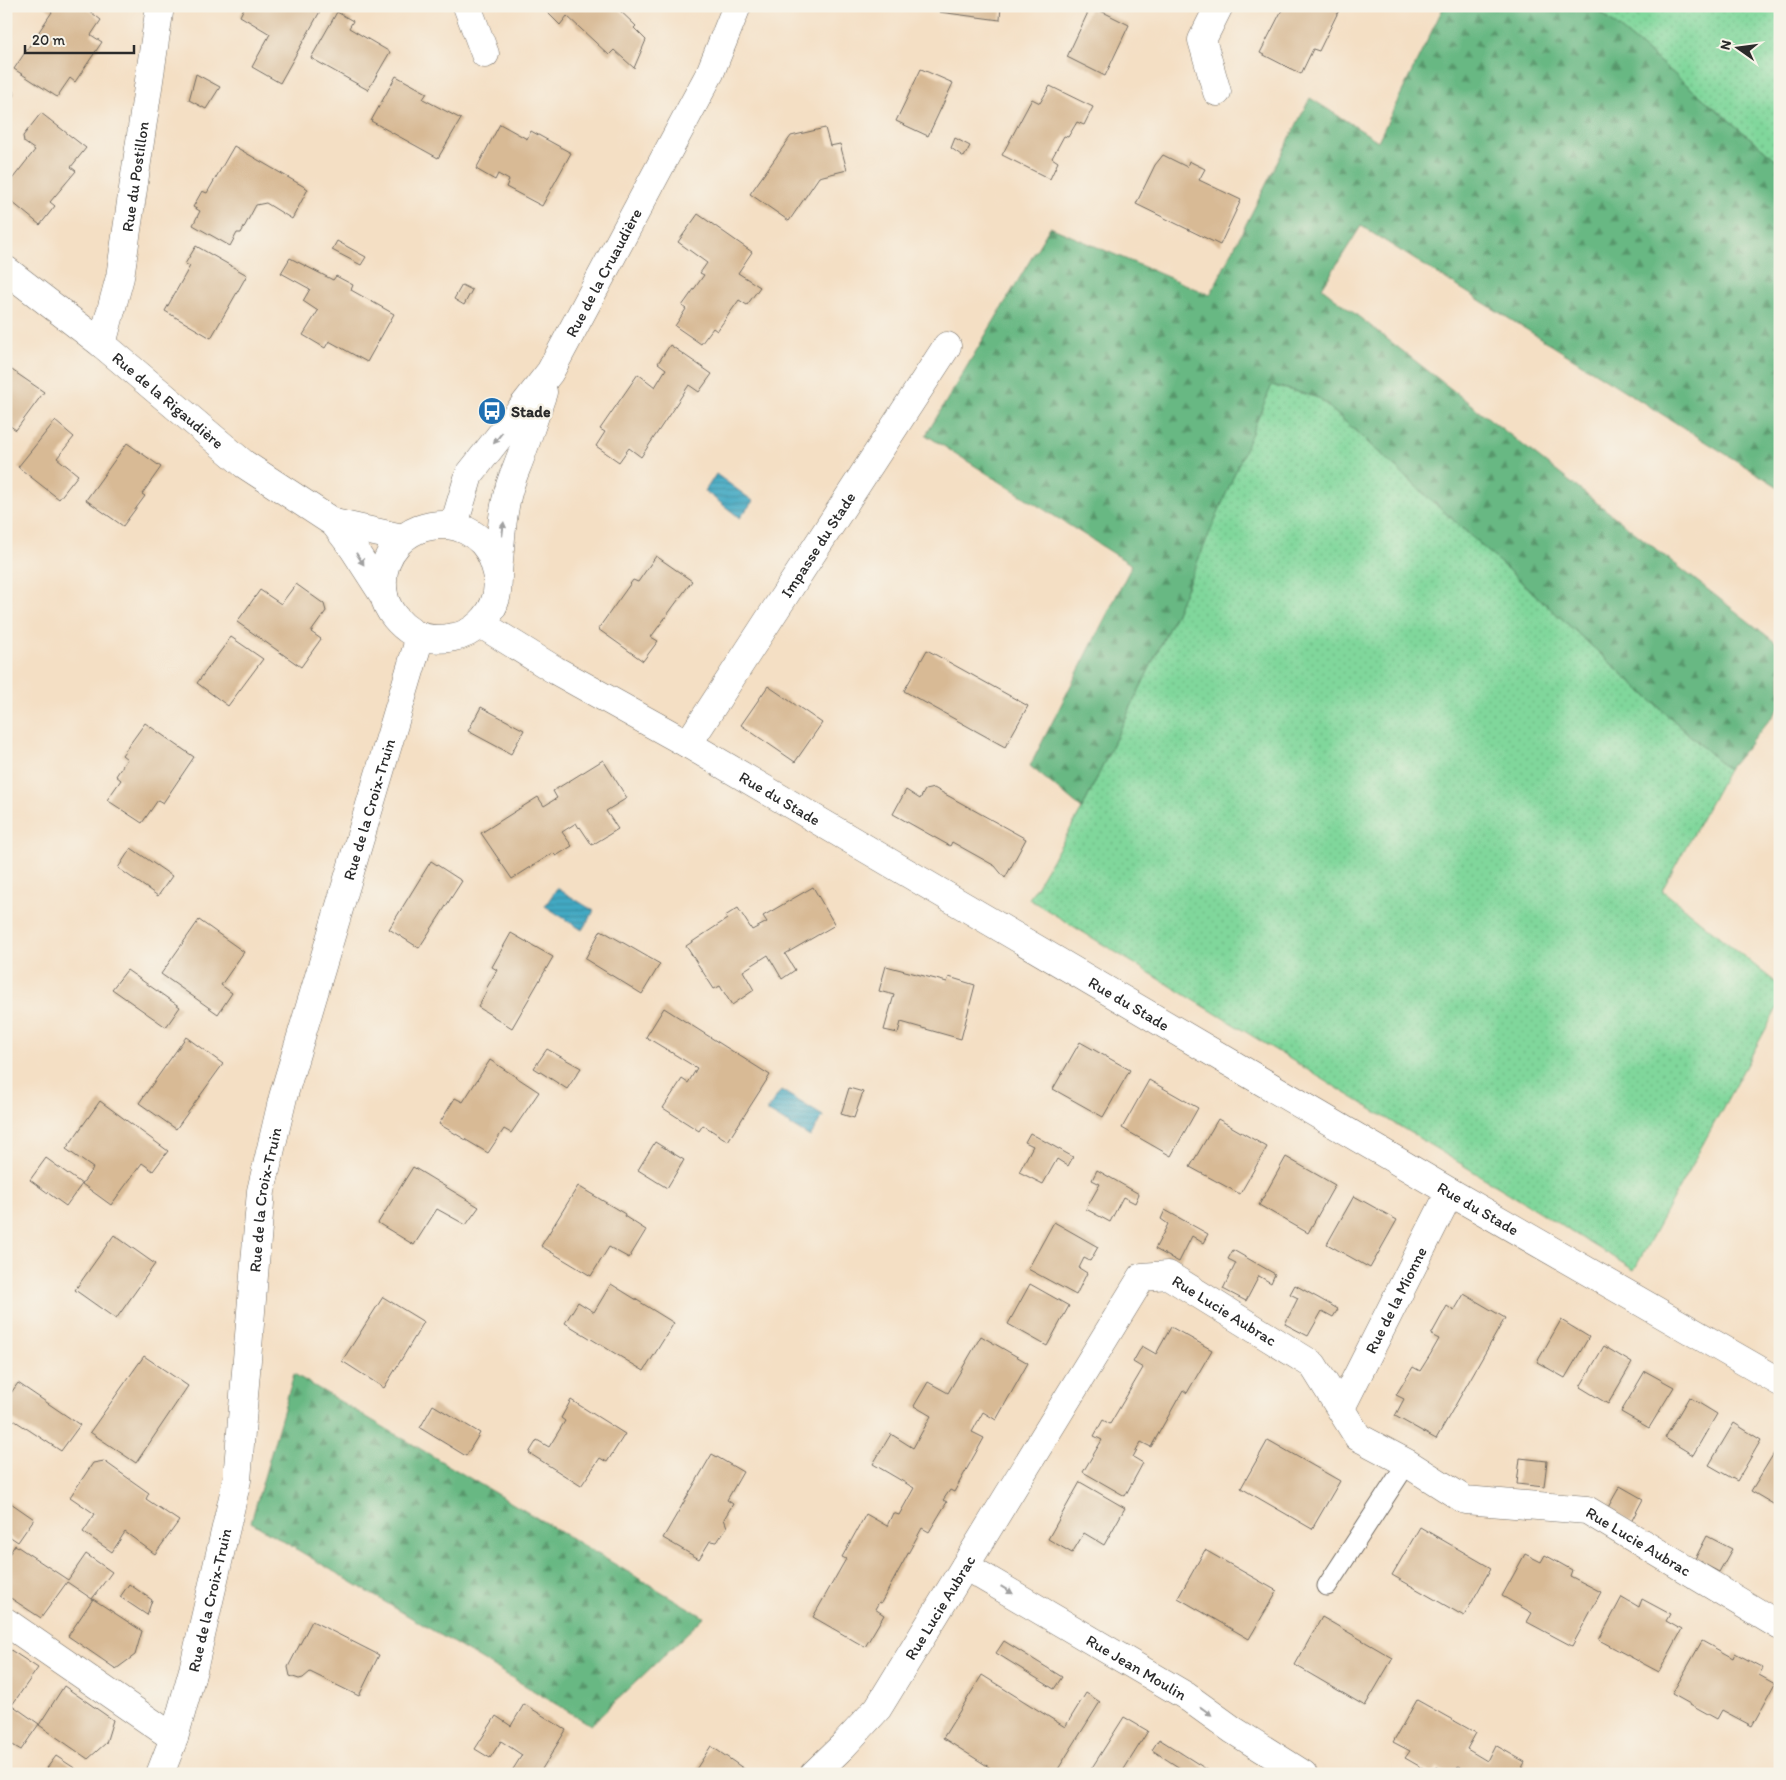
<svg xmlns="http://www.w3.org/2000/svg" width="1786" height="1780" viewBox="0 0 1786 1780" font-family="Itim,sans-serif">
	<style>
		.grass { fill: url(#grass-dots); stroke: #568163 }
		.forest { fill: url(#forest-firs); stroke: #4a7257 }
		.water { fill: url(#water-rules); stroke: #376a77 }
		.building { fill: #d8ba95 }
		.lines { fill: none; stroke-linecap: round; stroke-linejoin: round }
		.service-casing { stroke: #716a61; stroke-width: 21 }
		.minor-casing { stroke: #716a61; stroke-width: 29 }
		.tertiary-casing { stroke: #716a61; stroke-width: 29 }
		.secondary-casing { stroke: #716a61; stroke-width: 29 }
		.service { stroke: #fff; stroke-width: 19 }
		.minor { stroke: #fff; stroke-width: 28 }
		.tertiary { stroke: #fff; stroke-width: 28 }
		.secondary { stroke: #fff; stroke-width: 28 }
		.oneway { fill: #a0a0a0 }
		.labels { text-anchor: middle; stroke-width: 5; stroke-linejoin: round; paint-order: stroke }
		.street-label { font-size: 16px; fill: #2b2b2b; stroke: #f7f3e8 }
		.poi-label { font-size: 16px; font-weight: bold; fill: #2b2b2b; stroke: #f7f3e8; text-anchor: start }
	</style>
	<defs>
		<pattern id="grass-dots" width="8" height="8" patternUnits="userSpaceOnUse" patternTransform="scale(1.25)"><rect width="8" height="8" fill="#80d79b"/><path d="M2 2h.1M6 6h.1" fill="none" stroke="#6fb986" stroke-width="1.8" stroke-linecap="round"/></pattern>
		<pattern id="forest-firs" width="22" height="20" patternUnits="userSpaceOnUse" patternTransform="scale(1.25)"><rect width="22" height="20" fill="#68b883"/><path d="M5 1l3.5 6h-7zM16 11l3.5 6h-7z" fill="#56966b"/></pattern>
		<pattern id="water-rules" width="6" height="5" patternUnits="userSpaceOnUse" patternTransform="scale(1.25)"><rect width="6" height="5" fill="#43a9c3"/><path d="M0 2.5h6" fill="none" stroke="#388a9f"/></pattern>
	</defs>
	<rect width="100%" height="100%" fill="#f7f3e8"/>
	<filter id="ink" filterUnits="userSpaceOnUse"><feTurbulence type="fractalNoise" baseFrequency=".02" numOctaves="2"/><feDisplacementMap in="SourceGraphic" scale="10" xChannelSelector="R" yChannelSelector="G"/><feConvolveMatrix kernelMatrix="1 2 1 2 8 2 1 2 1" color-interpolation-filters="sRGB"/></filter>
	<filter id="wash" filterUnits="userSpaceOnUse"><feTurbulence type="fractalNoise" baseFrequency=".0096" numOctaves="4" result="noise"/><feDisplacementMap in="SourceGraphic" scale="20" xChannelSelector="R" yChannelSelector="G"/><feGaussianBlur stdDeviation="1.12" result="paint"/><feColorMatrix in="noise" values="0 0 0 0 0 0 0 0 0 0 0 0 0 0 0 0 0 1.4 0 .05"/><feComposite in="paint" operator="in"/></filter>
	<g filter="url(#wash)">
		<rect width="100%" height="100%" fill="#f4dfc4"/>
		<g class="grass">
			<polygon points="1593,6 1780,6 1780,163"/>
			<polygon points="1271,385 1319,398 1728,770 1662,890 1780,986 1780,1003 1634,1270 1029,899 1082,809 1175,615"/>
		</g>
		<g class="forest">
			<polygon points="1444,6 1593,6 1780,163 1780,488 1361,226 1322,288 1780,646 1780,707 1728,770 1319,398 1272,385 1175,615 1082,809 1030,766 1132,565 926,435 1050,227 1210,295 1310,98 1378,141"/>
			<polygon points="294,1374 704,1617 591,1725 251,1522"/>
		</g>
		<g class="water">
			<polygon points="716,474 753,501 740,518 705,491"/>
			<polygon points="557,888 594,911 582,930 545,906"/>
			<polygon points="781,1090 823,1116 810,1137 767,1111"/>
		</g>
		<g id="blocks">
			<g class="building">
				<polygon points="44,6 83,6 101,20 91,35 102,42 75,82 70,78 57,97 14,69 52,12"/>
				<polygon points="245,6 323,6 280,83 252,67 270,34 240,16"/>
				<polygon points="541,6 615,6 636,26 634,28 646,40 634,68 614,50 609,55 567,16 560,25"/>
				<polygon points="939,6 1001,6 1000,20 939,12"/>
				<polygon points="1091,6 1129,25 1105,76 1067,57"/>
				<polygon points="1284,6 1341,6 1319,51 1313,49 1301,74 1260,53"/>
				<polygon points="337,12 353,21 349,28 390,52 368,90 311,58"/>
				<polygon points="921,69 953,83 928,136 896,121"/>
				<polygon points="196,74 220,87 206,109 189,100"/>
				<polygon points="396,76 427,93 423,99 461,119 438,158 371,121"/>
				<polygon points="6,86 15,93 6,104"/>
				<polygon points="1050,86 1093,107 1084,125 1077,122 1068,137 1064,136 1052,158 1058,162 1050,179 1002,155 1032,99 1040,103"/>
				<polygon points="41,113 86,148 71,167 76,171 50,202 55,206 40,225 6,197 6,187 35,150 24,142 23,136"/>
				<polygon points="500,124 527,139 531,131 571,153 542,206 506,187 509,180 498,174 495,180 476,169"/>
				<polygon points="825,128 830,146 840,144 847,170 819,177 789,221 750,194 791,136"/>
				<polygon points="955,138 970,146 964,157 951,148"/>
				<polygon points="234,146 308,189 292,219 266,203 256,205 241,233 237,233 230,246 193,225 200,211 193,207 202,191 207,193"/>
				<polygon points="1163,155 1187,167 1189,161 1205,169 1199,180 1241,200 1220,245 1136,204 1155,165"/>
				<polygon points="698,214 752,252 738,273 760,287 747,305 739,300 717,331 713,328 701,344 675,326 686,309 682,306 704,275 700,273 707,263 678,242"/>
				<polygon points="337,241 366,257 361,265 332,250"/>
				<polygon points="196,246 247,275 211,338 165,311 190,266 185,264"/>
				<polygon points="290,258 333,280 336,276 353,285 351,290 394,314 367,362 329,341 325,348 303,335 318,311 303,301 310,289 281,273"/>
				<polygon points="462,285 472,290 464,305 454,299"/>
				<polygon points="670,345 712,374 699,392 689,385 641,457 629,448 619,462 596,446 605,432 600,429 638,374 655,387 666,369 658,363"/>
				<polygon points="6,366 44,392 16,430 6,423"/>
				<polygon points="55,421 74,437 57,458 78,475 59,499 18,467"/>
				<polygon points="127,443 161,467 142,494 145,496 123,526 86,500"/>
				<polygon points="656,556 692,581 651,637 658,641 643,661 598,629 633,580 638,582"/>
				<polygon points="296,584 324,604 326,611 311,632 321,639 301,667 237,622 260,590 281,604"/>
				<polygon points="231,637 263,659 228,706 197,683"/>
				<polygon points="927,650 1028,706 1005,747 904,691"/>
				<polygon points="768,686 822,723 795,762 741,725"/>
				<polygon points="481,707 524,730 511,754 468,731"/>
				<polygon points="145,723 194,757 163,803 158,800 142,823 107,800 121,780 116,776 127,759 122,755"/>
				<polygon points="603,760 627,798 606,811 618,829 592,845 580,827 579,828 576,823 562,832 572,846 556,856 553,853 512,879 481,833 538,797 544,806 557,798 553,791"/>
				<polygon points="934,788 1026,839 1005,878 995,866 952,842 950,846 893,814 906,790 920,799 925,790"/>
				<polygon points="131,848 172,876 158,896 118,868"/>
				<polygon points="431,861 462,881 419,948 389,929"/>
				<polygon points="813,887 835,925 785,954 795,970 782,979 768,955 743,971 754,990 732,1005 720,986 714,989 686,946 727,919 725,916 738,908 752,930 767,922 763,916"/>
				<polygon points="199,920 244,952 221,985 232,993 218,1014 161,974"/>
				<polygon points="601,930 660,964 642,994 585,959"/>
				<polygon points="511,933 553,957 512,1028 478,1007 487,990 486,989 497,970 492,967"/>
				<polygon points="886,966 947,982 949,977 975,985 961,1039 901,1022 898,1033 884,1030 894,995 879,991"/>
				<polygon points="127,970 180,1007 166,1027 112,989"/>
				<polygon points="664,1008 770,1075 728,1141 703,1125 699,1131 663,1108 682,1079 688,1083 697,1068 646,1037"/>
				<polygon points="186,1037 223,1064 176,1129 139,1103"/>
				<polygon points="1080,1042 1130,1070 1103,1117 1053,1089"/>
				<polygon points="547,1049 581,1068 567,1089 534,1068"/>
				<polygon points="490,1060 539,1092 511,1133 504,1129 488,1153 439,1124 455,1098 463,1102"/>
				<polygon points="1149,1080 1198,1108 1171,1156 1122,1128"/>
				<polygon points="849,1088 863,1092 854,1118 841,1114"/>
				<polygon points="100,1101 168,1151 153,1171 142,1163 111,1205 82,1184 93,1168 66,1149"/>
				<polygon points="1218,1119 1267,1147 1240,1194 1190,1167"/>
				<polygon points="1030,1133 1073,1157 1068,1166 1057,1159 1043,1184 1019,1172 1033,1146 1025,1142"/>
				<polygon points="655,1142 684,1160 667,1188 638,1170"/>
				<polygon points="1286,1157 1335,1185 1308,1233 1259,1205"/>
				<polygon points="46,1158 82,1184 66,1206 30,1180"/>
				<polygon points="413,1167 479,1207 466,1225 437,1209 414,1245 378,1223"/>
				<polygon points="1097,1170 1139,1194 1135,1203 1123,1197 1110,1222 1086,1209 1100,1184 1092,1180"/>
				<polygon points="578,1186 625,1214 624,1216 646,1230 629,1258 609,1247 591,1276 541,1246"/>
				<polygon points="1354,1196 1397,1220 1370,1268 1327,1244"/>
				<polygon points="1165,1210 1208,1234 1203,1243 1192,1236 1179,1262 1155,1249 1168,1224 1161,1219"/>
				<polygon points="1054,1222 1098,1247 1090,1261 1084,1258 1079,1268 1087,1273 1076,1295 1028,1269"/>
				<polygon points="114,1235 155,1264 116,1319 75,1290"/>
				<polygon points="1233,1250 1275,1274 1271,1283 1259,1276 1246,1301 1223,1289 1236,1263 1228,1259"/>
				<polygon points="611,1284 674,1323 644,1371 565,1323 578,1302 594,1312"/>
				<polygon points="1030,1284 1069,1306 1047,1346 1008,1324"/>
				<polygon points="1295,1285 1338,1309 1333,1317 1322,1311 1308,1336 1285,1324 1298,1298 1290,1294"/>
				<polygon points="1464,1294 1505,1318 1436,1439 1395,1416 1404,1399 1396,1395 1413,1367 1420,1371 1430,1355 1439,1339 1431,1335 1447,1306 1454,1311"/>
				<polygon points="383,1297 424,1322 384,1388 342,1361"/>
				<polygon points="1561,1320 1589,1337 1565,1378 1537,1362"/>
				<polygon points="1171,1327 1212,1350 1187,1393 1183,1390 1151,1447 1141,1442 1133,1457 1143,1463 1125,1496 1083,1472 1102,1440 1094,1436 1103,1420 1110,1424 1143,1368 1133,1362 1142,1346 1156,1354"/>
				<polygon points="981,1336 1028,1363 996,1420 983,1412 972,1432 984,1438 954,1492 950,1490 943,1500 947,1502 929,1532 922,1528 881,1603 879,1602 875,1609 884,1615 865,1647 813,1617 846,1559 842,1557 866,1514 887,1526 893,1513 899,1515 914,1488 873,1464 891,1434 913,1448 931,1416 914,1406 928,1382 948,1393"/>
				<polygon points="1604,1346 1632,1363 1608,1404 1580,1387"/>
				<polygon points="144,1356 188,1386 136,1463 90,1432"/>
				<polygon points="1645,1371 1674,1387 1649,1428 1621,1412"/>
				<polygon points="18,1383 80,1425 61,1451 6,1415 6,1400"/>
				<polygon points="1689,1397 1717,1414 1693,1455 1665,1438"/>
				<polygon points="571,1400 625,1434 607,1462 600,1458 581,1486 529,1453 537,1440 549,1447 565,1421 561,1418"/>
				<polygon points="433,1405 480,1433 466,1456 420,1428"/>
				<polygon points="1734,1423 1761,1440 1737,1481 1709,1465"/>
				<polygon points="1268,1440 1340,1481 1312,1529 1241,1488"/>
				<polygon points="1776,1450 1780,1453 1780,1508 1751,1491"/>
				<polygon points="712,1454 743,1472 727,1500 733,1504 724,1519 727,1527 717,1542 710,1541 699,1559 663,1538"/>
				<polygon points="1520,1458 1547,1461 1544,1487 1517,1484"/>
				<polygon points="104,1461 149,1493 146,1499 179,1521 155,1554 125,1532 112,1552 83,1532 95,1514 70,1497 93,1463"/>
				<polygon points="1080,1482 1125,1508 1104,1545 1084,1533 1072,1553 1048,1539"/>
				<polygon points="1620,1486 1643,1499 1631,1522 1607,1509"/>
				<polygon points="8,1501 34,1519 18,1542 6,1534 6,1503"/>
				<polygon points="1420,1527 1491,1568 1464,1616 1392,1575"/>
				<polygon points="1707,1536 1732,1549 1719,1572 1695,1559"/>
				<polygon points="15,1545 68,1580 86,1554 112,1572 92,1599 67,1582 41,1618 6,1595 6,1559"/>
				<polygon points="1205,1550 1277,1591 1249,1639 1178,1598"/>
				<polygon points="1525,1554 1541,1562 1545,1555 1572,1570 1570,1576 1601,1592 1572,1646 1527,1622 1532,1613 1502,1596"/>
				<polygon points="129,1584 152,1600 147,1615 120,1597"/>
				<polygon points="1622,1597 1639,1607 1642,1599 1670,1614 1666,1621 1682,1630 1659,1672 1599,1640"/>
				<polygon points="93,1599 142,1631 135,1655 116,1669 68,1636"/>
				<polygon points="1322,1617 1393,1658 1365,1706 1295,1665"/>
				<polygon points="312,1621 379,1655 359,1696 310,1672 303,1678 299,1679 290,1676 288,1667"/>
				<polygon points="1004,1641 1062,1677 1054,1689 996,1653"/>
				<polygon points="1702,1641 1733,1658 1735,1653 1763,1668 1759,1675 1775,1684 1752,1726 1722,1710 1717,1719 1672,1694"/>
				<polygon points="6,1647 38,1668 12,1705 39,1724 21,1750 6,1741 6,1714 11,1706 6,1703"/>
				<polygon points="982,1675 1065,1727 1086,1693 1100,1702 1055,1774 1000,1774 943,1738"/>
				<polygon points="64,1686 113,1720 106,1743 88,1759 39,1725"/>
				<polygon points="1417,1700 1476,1733 1467,1749 1487,1761 1495,1745 1525,1762 1519,1774 1470,1774 1458,1767 1454,1774 1449,1774 1437,1767 1433,1774 1405,1758 1410,1751 1393,1742"/>
				<polygon points="524,1704 566,1730 539,1774 510,1774 522,1755 501,1741 490,1758 475,1749 496,1716 511,1726"/>
				<polygon points="1124,1717 1148,1731 1121,1774 1088,1774"/>
				<polygon points="1159,1739 1214,1774 1189,1774 1152,1750"/>
				<polygon points="711,1746 750,1773 750,1774 693,1774"/>
				<polygon points="56,1756 79,1771 78,1774 55,1774 47,1768"/>
			</g>
		</g>
	</g>
	<g filter="url(#ink)">
		<use href="#blocks" fill-opacity="0" stroke="#716a61" stroke-width="1"/>
		<g class="lines">
			<defs>
				<polyline id="service" points="1327,1586 1407,1463"/>
				<g id="minor">
					<polyline points="467,6 485,54"/>
					<polyline points="1217,92 1202,40 1219,6"/>
					<path id="s1" d="M6,270L102,344L244,464L334,523L353,548L384,596"/>
					<path id="s2" d="M102,344L120,277L160,6"/>
					<polyline points="334,523 402,538"/>
					<path id="s3" d="M688,744L947,346"/>
					<path id="s4" d="M1341,1408L1450,1192"/>
					<path id="s5" d="M965,1566L1186,1696L1233,1730L1303,1774"/>
					<polyline points="6,1622 174,1738"/>
					<path id="s6" d="M814,1774L843,1746L878,1708L1142,1277L1168,1275L1313,1365L1358,1437L1407,1463L1465,1500L1587,1510L1780,1626"/>
				</g>
				<g id="tertiary">
					<path id="s7" d="M481,624L555,670L688,744L1450,1192L1780,1382"/>
				</g>
				<g id="secondary">
					<path id="s8" d="M454,525L469,475L550,372L710,73L737,6"/>
					<path d="M498,577C495,565 492,553 483,543C474,533 460,526 447,525C406,523 377,554 384,595C387,611 400,625 413,633C426,640 440,640 454,637C473,634 491,617 496,598C498,590 498,580 498,572C501,544 501,515 509,489C512,477 518,465 522,453C529,433 536,413 543,392"/>
					<path id="s9" d="M160,1774L174,1738L193,1670L237,1480L261,1191L283,1097L420,637"/>
				</g>
			</defs>
			<use href="#service" class="service-casing"/>
			<use href="#minor" class="minor-casing"/>
			<use href="#tertiary" class="tertiary-casing"/>
			<use href="#secondary" class="secondary-casing"/>
			<use href="#service" class="service"/>
			<use href="#minor" class="minor"/>
			<use href="#tertiary" class="tertiary"/>
			<use href="#secondary" class="secondary"/>
		</g>
		<defs><path id="oneway-solid" d="M-6-.8H1V-3.2L6.5 0L1 3.2V.8H-6Z" transform="scale(1.25)"/></defs>
		<g class="oneway">
			<use href="#oneway-solid" transform="translate(498 438) rotate(128)"/>
			<use href="#oneway-solid" transform="translate(503 529) rotate(-83)"/>
			<use href="#oneway-solid" transform="translate(360 559) rotate(57)"/>
			<use href="#oneway-solid" transform="translate(1007 1590) rotate(31)"/>
			<use href="#oneway-solid" transform="translate(1206 1711) rotate(36)"/>
		</g>
	</g>
	<defs>
		<symbol id="bus-disc" viewBox="-11 -11 22 22"><circle r="9.5" fill="#1f6fb2" stroke="#f7f3e8"/><path d="M-5-6H5V4H4V6H2V4H-2V6H-4V4H-5ZM-3.5-4V0h7V-4ZM-3.5 1.2v1.5H-2V1.2ZM2 1.2v1.5H3.5V1.2Z" fill="#fff"/></symbol>
	</defs>
	<g fill-rule="evenodd">
		<use href="#bus-disc" x="476" y="395" width="32" height="32"/>
	</g>
	<g class="labels">
		<g class="street-label">
			<text dy="6" stroke="none"><textPath href="#s2" startOffset="171">Rue du Postillon</textPath></text>
			<text dy="6" stroke="none"><textPath href="#s8" startOffset="296">Rue de la Cruaudière</textPath></text>
			<text dy="6" stroke="none"><textPath href="#s1" startOffset="208">Rue de la Rigaudière</textPath></text>
			<text dy="6" stroke="none"><textPath href="#s3" startOffset="238">Impasse du Stade</textPath></text>
			<text dy="6" stroke="none"><textPath href="#s7" startOffset="346">Rue du Stade</textPath></text>
			<text dy="6" stroke="none"><textPath href="#s9" startOffset="991">Rue de la Croix-Truin</textPath></text>
			<text dy="6" stroke="none"><textPath href="#s7" startOffset="751">Rue du Stade</textPath></text>
			<text dy="6" stroke="none"><textPath href="#s9" startOffset="586">Rue de la Croix-Truin</textPath></text>
			<text dy="6" stroke="none"><textPath href="#s7" startOffset="1156">Rue du Stade</textPath></text>
			<text dy="6" stroke="none"><textPath href="#s4" startOffset="121">Rue de la Mionne</textPath></text>
			<text dy="6" stroke="none"><textPath href="#s6" startOffset="690">Rue Lucie Aubrac</textPath></text>
			<text dy="6" stroke="none"><textPath href="#s6" startOffset="1186">Rue Lucie Aubrac</textPath></text>
			<text dy="6" stroke="none"><textPath href="#s9" startOffset="181">Rue de la Croix-Truin</textPath></text>
			<text dy="6" stroke="none"><textPath href="#s6" startOffset="210">Rue Lucie Aubrac</textPath></text>
			<text dy="6" stroke="none"><textPath href="#s5" startOffset="199">Rue Jean Moulin</textPath></text>
		</g>
		<g class="poi-label">
			<text x="511" y="417">Stade</text>
		</g>
	</g>
	<rect width="1786" height="1780" fill="none" stroke="#f7f3e8" stroke-width="25"/>
	<g transform="translate(1738 48) rotate(284)" stroke="#f7f3e8" stroke-width="4" paint-order="stroke">
	<path d="M0-4L9 19L0 12L-9 19Z" fill="#2b2b2b"/>
	<text y="-8" font-size="14" font-weight="bold" text-anchor="middle" fill="#2b2b2b">N</text>
	</g>
	<path d="M25 45v8h109v-8" fill="none" stroke="#2b2b2b" stroke-width="2.5"/>
	<text x="32" y="45" font-size="15" fill="#2b2b2b" stroke="#f7f3e8" stroke-width="4" paint-order="stroke">20 m</text>
</svg>
